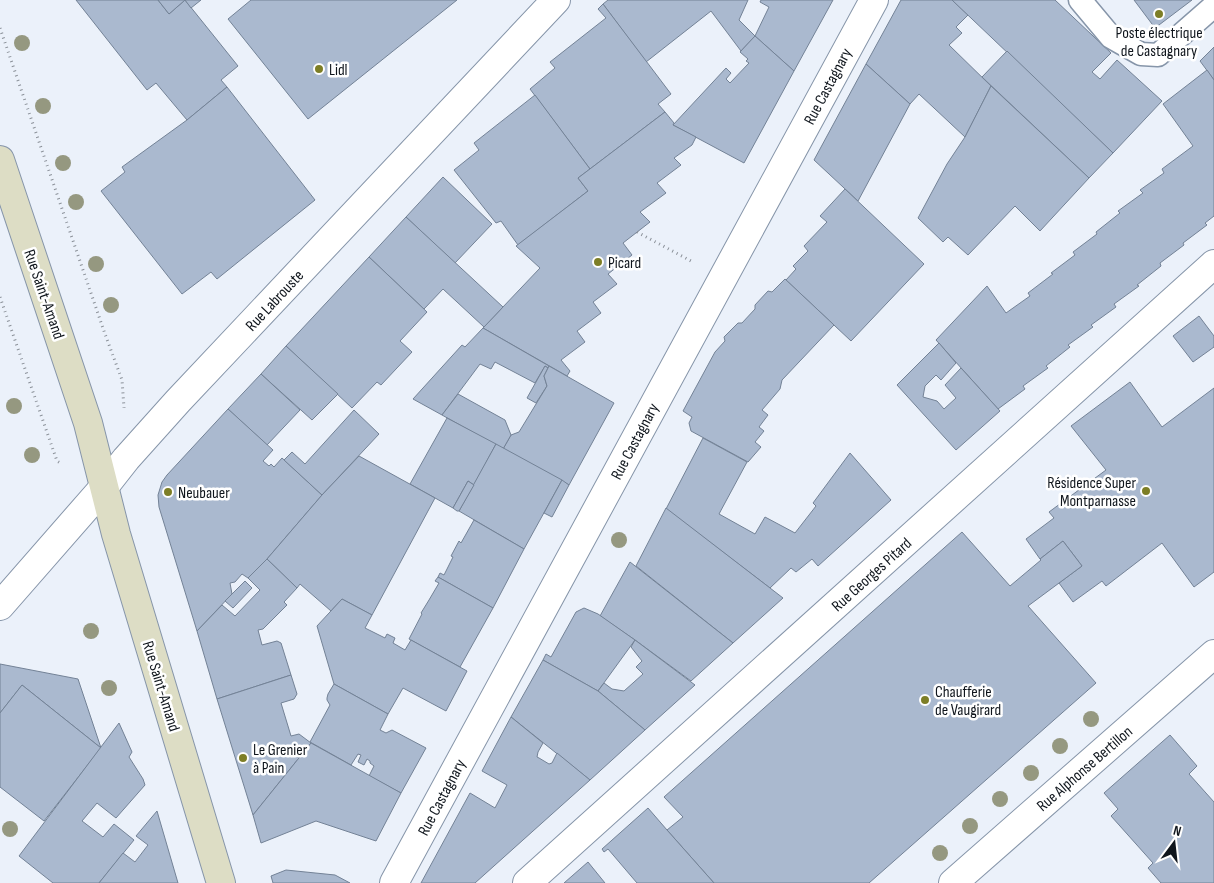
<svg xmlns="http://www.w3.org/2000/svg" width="1214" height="883" viewBox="0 0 1214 883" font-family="'Sofia Sans Condensed',sans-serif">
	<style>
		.building { fill: #aab9cf; stroke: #738296 }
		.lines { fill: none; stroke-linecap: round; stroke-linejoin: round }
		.lane-casing { stroke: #8695a9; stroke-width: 25 }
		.street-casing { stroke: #8695a9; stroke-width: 30 }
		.secondary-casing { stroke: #8695a9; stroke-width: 30 }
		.path { stroke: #8b9199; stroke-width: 3; stroke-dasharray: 1 4; stroke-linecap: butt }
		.lane { stroke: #fff; stroke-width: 22 }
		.street { stroke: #fff; stroke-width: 28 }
		.secondary { stroke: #ddddc5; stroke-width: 28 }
		.tree { fill: #959880 }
		.poi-dot { fill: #7d7e26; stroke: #fff; stroke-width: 2 }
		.labels { text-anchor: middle; stroke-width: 5; stroke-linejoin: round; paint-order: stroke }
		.poi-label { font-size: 16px; fill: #0f151c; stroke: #fff; text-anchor: start }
		.street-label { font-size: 16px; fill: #0f151c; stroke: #fff }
	</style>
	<rect width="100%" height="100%" fill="#ebf1fa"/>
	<g class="building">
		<polygon points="76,0 158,0 169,14 185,0 238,66 221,80 227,87 187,120 156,83 147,90"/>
		<polygon points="158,0 201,0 191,8 185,0 169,14"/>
		<polygon points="251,0 457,0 308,119 228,19"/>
		<polygon points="608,0 748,0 739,20 755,36 741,51 711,11 646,62 603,4"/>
		<polygon points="761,0 833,0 794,71 755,36 769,7 760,2"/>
		<polygon points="901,0 952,0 968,15 956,27 962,33 949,45 991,86 965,137 919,94 910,104 866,64"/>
		<polygon points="952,0 1055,0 1111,53 1092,72 1100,79 1117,60 1162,101 1113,153"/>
		<polygon points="1134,0 1192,0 1155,28"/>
		<polygon points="603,4 671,94 658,104 665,112 590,169 530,89 555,68 550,62 606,18 598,9"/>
		<polygon points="755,36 794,71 744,163 673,125 726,68 731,73 726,79 730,83 749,63 746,61 748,59 740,52"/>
		<polygon points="1214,47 1214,80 1200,61"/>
		<polygon points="1007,51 1113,153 1089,178 982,77"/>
		<polygon points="866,64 910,104 858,201 814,160"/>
		<polygon points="1207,70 1214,80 1214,216 1205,223 1207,225 1183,243 1184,245 1160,263 1161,266 1137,285 1139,286 1114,304 1116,307 1091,325 1093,327 1068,345 1070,347 1046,366 1048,368 1023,386 1025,389 998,409 936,340 987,286 1006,313 1030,296 1028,293 1053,274 1051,273 1075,255 1073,252 1097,234 1096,232 1120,213 1118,211 1143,193 1140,190 1164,173 1162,169 1193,146 1163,104"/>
		<polygon points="991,86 1089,178 1040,231 1015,206 968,255 948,237 943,242 918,218 947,164 965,137"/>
		<polygon points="227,87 315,200 217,279 211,272 182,294 101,191 125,172 122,167 187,120"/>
		<polygon points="535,95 590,169 578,178 588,191 518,245 501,221 496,223 454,170 479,150 474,143"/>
		<polygon points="665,112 674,123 673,125 696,137 692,145 674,158 681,165 657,183 666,193 640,212 650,222 623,243 632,255 608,274 617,284 593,302 601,313 577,331 585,342 561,360 570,371 567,376 483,328 540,268 516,246 588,191 578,178"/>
		<polygon points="443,177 492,224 455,263 406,217"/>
		<polygon points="845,189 924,264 851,341 786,280 796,269 793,266 808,251 804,246 827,222 820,216"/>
		<polygon points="406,217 503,307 484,327 443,289 424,309 369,257"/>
		<polygon points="369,257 427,312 400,341 412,352 381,385 377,382 352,408 286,346"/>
		<polygon points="785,279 834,325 782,380 780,389 762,410 768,415 759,427 764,431 755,442 761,447 748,462 691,431 689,423 692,417 683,411 715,352 725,341 724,337 738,323 742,323 755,309 755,305 768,291 772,292"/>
		<polygon points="1199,316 1214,336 1214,347 1193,362 1173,336"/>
		<polygon points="483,328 549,366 548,368 545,366 535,383 495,362 491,369 480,364 442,415 413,399 462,345 465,347"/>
		<polygon points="939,343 956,363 941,380 936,375 925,386 923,397 937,401 944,409 956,398 945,385 961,368 1000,411 956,450 897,385"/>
		<polygon points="286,346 338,394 312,420 261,374"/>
		<polygon points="545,366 548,368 544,376 547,386 536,403 527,398"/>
		<polygon points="549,366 614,403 569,485 503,449 511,435 519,432 547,386 544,376"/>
		<polygon points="261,374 300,410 267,445 228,409"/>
		<polygon points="1130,382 1162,427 1214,388 1214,572 1194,587 1162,543 1106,586 1102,581 1073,602 1059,583 1082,566 1063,541 1040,559 1026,539 1054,518 1049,512 1106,470 1071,426"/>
		<polygon points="458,394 505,420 511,435 503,449 442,415"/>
		<polygon points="228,409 273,450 263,461 269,466 271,464 274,467 282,458 322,495 267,559 248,578 242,574 235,582 230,583 232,594 197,631 159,507 158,495 162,482 167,475"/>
		<polygon points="354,410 379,434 322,495 284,460 292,452 305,464"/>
		<polygon points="447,418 496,444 474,485 468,481 453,508 410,484"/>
		<polygon points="703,438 747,462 719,514 755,534 765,517 795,533 816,506 813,503 850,453 891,500 818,566 812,559 796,572 791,568 770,588 666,509"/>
		<polygon points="496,444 562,480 524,549 459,511"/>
		<polygon points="359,456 435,498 372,615 342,599 331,611 300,584 297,588 267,559 322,495"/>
		<polygon points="562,480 569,485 552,517 544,513"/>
		<polygon points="468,481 474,485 459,511 457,511 453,508"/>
		<polygon points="666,508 783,598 733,643 636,566"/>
		<polygon points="474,520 524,549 493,608 438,577 440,573 444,575 453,557 451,556 459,541 461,543"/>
		<polygon points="962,532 1010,586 1041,560 1040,559 1063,541 1082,566 1028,606 1096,683 869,883 714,883 667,830 683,817 664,797"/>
		<polygon points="267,559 297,588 284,602 287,605 263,629 258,630 262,645 277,641 281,643 291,675 217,699 197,631 222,605 235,616 260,590 248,578"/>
		<polygon points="630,562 733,643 691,681 635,640 600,616"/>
		<polygon points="438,577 493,608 460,667 409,639 422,614 421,613 429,600 439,583 435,581"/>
		<polygon points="245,581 252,588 233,608 225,601"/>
		<polygon points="342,599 372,615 365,628 385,638 387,634 395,638 393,643 405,650 411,640 467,671 446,711 403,688 388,714 334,684 317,626"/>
		<polygon points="584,608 598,614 635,640 598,691 543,660 546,654 551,657 576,612"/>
		<polygon points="635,640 695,685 645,730 598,691 604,683 612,689 624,691 643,674 636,667 642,661 631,647"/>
		<polygon points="543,660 598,691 645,730 590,780 511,717"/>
		<polygon points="0,664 78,679 101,748 22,685 0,713"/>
		<polygon points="291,675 297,694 294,699 281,703 291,736 299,734 311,743 253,815 217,699"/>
		<polygon points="334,684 388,714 380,730 386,733 392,730 426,748 401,793 369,776 374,766 370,763 370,761 367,759 364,765 358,762 361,755 358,754 351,765 310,742 330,705 327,700 327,698 328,694"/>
		<polygon points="22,685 101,748 44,821 0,787 0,713"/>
		<polygon points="511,717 543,743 538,752 537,757 539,758 549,764 552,763 557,753 590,780 475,883 421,883 470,793 495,808 507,785 482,771"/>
		<polygon points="119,723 132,752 129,757 143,779 145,785 116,818 97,803 82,821 103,837 114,824 134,840 99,883 53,883 19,856"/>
		<polygon points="1170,735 1197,766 1189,774 1214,802 1214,883 1161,883 1148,868 1153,863 1111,816 1118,809 1104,793"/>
		<polygon points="311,743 401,793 376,841 316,821 261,843 253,815"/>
		<polygon points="648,808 667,830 714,883 637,883 608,849 604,852 602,849"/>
		<polygon points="157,811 178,883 99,883 123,853 135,862 148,845 136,836"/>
		<polygon points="588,862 605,883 564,883"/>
		<polygon points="286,870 335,875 350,883 273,883 271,876"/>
	</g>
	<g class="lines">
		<defs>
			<polyline id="lane" points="1080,0 1111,37 1141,54 1158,55 1214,6"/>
			<g id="street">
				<polyline points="0,606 104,487 126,459 178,401 556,0"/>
				<polyline points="394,883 874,0"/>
				<polyline points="527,883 1214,264"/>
				<polyline points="953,883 1214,654"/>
			</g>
			<polyline id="secondary" points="0,160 88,423 116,534 221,883"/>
		</defs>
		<use href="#lane" class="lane-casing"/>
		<use href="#street" class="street-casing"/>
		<use href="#secondary" class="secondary-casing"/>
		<g class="path">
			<polyline points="0,28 105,334 122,380 124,408"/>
			<polyline points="637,232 691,261"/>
			<polyline points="0,297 57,461 62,464"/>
		</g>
		<use href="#lane" class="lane"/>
		<use href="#street" class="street"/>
		<use href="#secondary" class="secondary"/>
	</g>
	<g class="tree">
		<circle cx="22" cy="43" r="8"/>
		<circle cx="43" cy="106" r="8"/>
		<circle cx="63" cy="163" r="8"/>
		<circle cx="76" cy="202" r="8"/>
		<circle cx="96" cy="264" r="8"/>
		<circle cx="111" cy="305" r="8"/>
		<circle cx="14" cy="406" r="8"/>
		<circle cx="32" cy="455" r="8"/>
		<circle cx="619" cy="540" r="8"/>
		<circle cx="91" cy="631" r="8"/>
		<circle cx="109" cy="688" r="8"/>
		<circle cx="1091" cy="719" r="8"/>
		<circle cx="1060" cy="746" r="8"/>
		<circle cx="1031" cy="773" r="8"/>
		<circle cx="1000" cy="799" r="8"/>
		<circle cx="970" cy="826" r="8"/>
		<circle cx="10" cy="829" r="8"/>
		<circle cx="940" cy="853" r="8"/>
	</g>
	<g class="poi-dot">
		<circle cx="1159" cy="14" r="5"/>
		<circle cx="319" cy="69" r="5"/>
		<circle cx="598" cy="262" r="5"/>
		<circle cx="1146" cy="491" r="5"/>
		<circle cx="168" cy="492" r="5"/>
		<circle cx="925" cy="700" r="5"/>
		<circle cx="243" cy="758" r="5"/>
	</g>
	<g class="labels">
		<g class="poi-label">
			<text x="1159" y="38" text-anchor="middle">Poste électrique<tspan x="1159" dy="18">de Castagnary</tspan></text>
			<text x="329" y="75">Lidl</text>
			<text x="608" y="268">Picard</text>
			<text x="1136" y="488" text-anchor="end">Résidence Super<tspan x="1136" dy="18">Montparnasse</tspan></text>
			<text x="178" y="498">Neubauer</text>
			<text x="935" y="697">Chaufferie<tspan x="935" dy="18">de Vaugirard</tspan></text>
			<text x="253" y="755">Le Grenier<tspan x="253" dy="18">à Pain</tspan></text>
		</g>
		<g class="street-label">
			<text transform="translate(827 86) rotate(-62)" y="6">Rue Castagnary</text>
			<text transform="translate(45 294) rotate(71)" y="6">Rue Saint-Amand</text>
			<text transform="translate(274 300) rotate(-47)" y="6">Rue Labrouste</text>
			<text transform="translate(634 441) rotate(-62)" y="6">Rue Castagnary</text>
			<text transform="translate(871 574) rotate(-42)" y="6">Rue Georges Pitard</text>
			<text transform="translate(162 686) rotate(73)" y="6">Rue Saint-Amand</text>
			<text transform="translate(1084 768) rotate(-41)" y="6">Rue Alphonse Bertillon</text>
			<text transform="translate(441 797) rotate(-62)" y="6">Rue Castagnary</text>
		</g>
	</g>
	<g transform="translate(1174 843) rotate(15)" stroke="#ffffff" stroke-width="4" paint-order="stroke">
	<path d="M0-4L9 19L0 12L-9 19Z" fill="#0f151c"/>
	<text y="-8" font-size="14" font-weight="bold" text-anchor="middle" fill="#0f151c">N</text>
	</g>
</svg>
